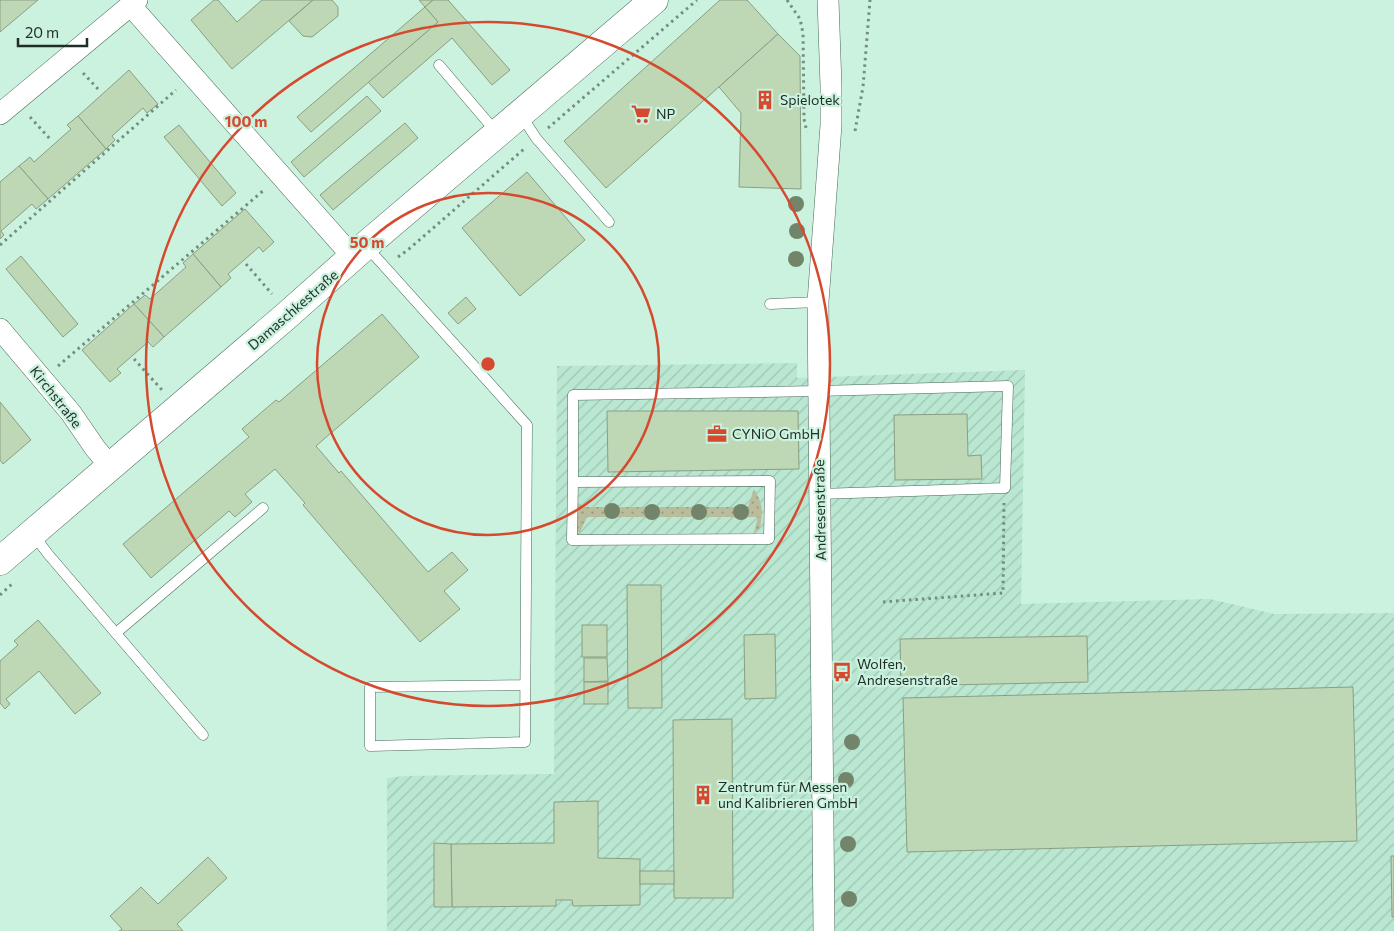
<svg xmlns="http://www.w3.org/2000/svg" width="1394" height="931" viewBox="0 0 1394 931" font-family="Commissioner,sans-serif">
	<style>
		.industrial { fill: url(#industrial-furrows) }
		.grass { fill: url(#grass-dots) }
		.building { fill: #bed7b5; stroke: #899f82 }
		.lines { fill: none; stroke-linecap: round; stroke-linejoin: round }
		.lane-casing { stroke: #466959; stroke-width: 11 }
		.street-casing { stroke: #466959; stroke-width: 22 }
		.secondary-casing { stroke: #466959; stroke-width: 29 }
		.path { stroke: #738e80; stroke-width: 3; stroke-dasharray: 2.5 4; stroke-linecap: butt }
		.lane { stroke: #fff; stroke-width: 10 }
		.street { stroke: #fff; stroke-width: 21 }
		.secondary { stroke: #fff; stroke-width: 28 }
		.tree { fill: #72856a }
		.ring { fill: none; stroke: #d54a2f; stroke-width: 2.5 }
		.labels { text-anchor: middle; stroke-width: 4.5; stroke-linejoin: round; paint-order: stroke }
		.poi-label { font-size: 14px; fill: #1e2d26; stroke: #cbf2de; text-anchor: start }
		.street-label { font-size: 14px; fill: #1e2d26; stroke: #cbf2de }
		.centre { fill: #d54a2f; stroke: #cbf2de; stroke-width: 2.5 }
		.ring-label { font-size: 15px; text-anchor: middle; font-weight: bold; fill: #d54a2f; stroke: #cbf2de; stroke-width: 4.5; stroke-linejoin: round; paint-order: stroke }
	</style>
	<defs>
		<pattern id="industrial-furrows" width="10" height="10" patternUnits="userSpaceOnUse" patternTransform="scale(1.25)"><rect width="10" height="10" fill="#b9e7d1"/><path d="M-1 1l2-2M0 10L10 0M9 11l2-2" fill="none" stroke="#9fc6b3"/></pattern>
		<pattern id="grass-dots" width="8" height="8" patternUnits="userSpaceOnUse" patternTransform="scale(1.25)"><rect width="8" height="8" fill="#babd9c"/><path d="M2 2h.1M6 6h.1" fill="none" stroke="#979a7f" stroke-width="1.8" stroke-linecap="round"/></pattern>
	</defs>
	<rect width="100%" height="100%" fill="#cbf2de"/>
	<polygon class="industrial" points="797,363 797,378 1025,370 1021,604 1210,599 1274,614 1394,613 1394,931 387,931 387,778 404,776 554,774 557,366"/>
	<path class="grass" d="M754,489C763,504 763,511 760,528L754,533L758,517H587L579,534L574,518L575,501L585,507H748Z"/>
	<g class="building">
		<polygon points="0,0 38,0 0,32"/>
		<polygon points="214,0 218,0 237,22 262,0 313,0 232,69 191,20"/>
		<polygon points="313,0 332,0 338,7 338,16 312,37 303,36 289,21"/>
		<polygon points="419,0 433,0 425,7"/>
		<polygon points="433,0 448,0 510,70 492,85 452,38 383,98 368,82 438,22 425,7"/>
		<polygon points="720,0 747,0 778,34 606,188 564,141"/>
		<polygon points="425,7 438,22 311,132 297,117"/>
		<polygon points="778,34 800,56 801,189 739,187 741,113 719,87"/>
		<polygon points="129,70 158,104 147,113 143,108 112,136 115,140 106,149 78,116"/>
		<polygon points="367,96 381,111 304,177 291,162"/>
		<polygon points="78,116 106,149 48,199 19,166 30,157 34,162 71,129 67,125"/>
		<polygon points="405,123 418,138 333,210 320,195"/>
		<polygon points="179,125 236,193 222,206 164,137"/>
		<polygon points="19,166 48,199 36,209 32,204 1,231 4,235 0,239 0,182"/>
		<polygon points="527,172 585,240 520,296 462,228"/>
		<polygon points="245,209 274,242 263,252 259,247 228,274 231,278 221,287 193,254"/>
		<polygon points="193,254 221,287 164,337 134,304 145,295 150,299 186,267 183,263"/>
		<polygon points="21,256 78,324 63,337 6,269"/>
		<polygon points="466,297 476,309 458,324 448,313"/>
		<polygon points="134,304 164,337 153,347 148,342 117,369 121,373 110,382 82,350"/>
		<polygon points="382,314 419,357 316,446 339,473 341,471 428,572 452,552 468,570 444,591 460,609 420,642 303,505 305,503 275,469 245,494 252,502 235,517 229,511 151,578 123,544 249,437 242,429 276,400 279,402"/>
		<polygon points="0,402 31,440 3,464 0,460"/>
		<polygon points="607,411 798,411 799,469 608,472"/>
		<polygon points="967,414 968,456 981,455 982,479 895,480 894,415"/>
		<polygon points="627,585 661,585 662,708 628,708"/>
		<polygon points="38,620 101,693 75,714 39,671 6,699 10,704 5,709 0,703 0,661 18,645 14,641"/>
		<rect x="582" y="625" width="25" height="32"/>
		<polygon points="775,634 776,698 745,699 744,635"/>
		<polygon points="1087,636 1088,682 901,686 900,639"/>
		<polygon points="584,658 607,658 608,681 584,682"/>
		<rect x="584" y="682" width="24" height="22"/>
		<polygon points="1353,687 1357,841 907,852 903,698"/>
		<polygon points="732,719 733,898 674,898 673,720"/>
		<polygon points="598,801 598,858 640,859 640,905 573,906 572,900 556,900 556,906 452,907 451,844 554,843 554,802"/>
		<polygon points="434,843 451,844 452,907 434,907"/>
		<polygon points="1391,856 1394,856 1394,917 1392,917"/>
		<polygon points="208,857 227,878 177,924 183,931 119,931 122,929 110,916 141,887 158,904"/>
		<rect x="640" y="871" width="34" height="13"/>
	</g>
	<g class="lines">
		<defs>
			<g id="lane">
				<polyline points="439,65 497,133"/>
				<polyline points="521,115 536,138 609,222"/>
				<polyline points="366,246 527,425 525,742 370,746 370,687 525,685"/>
				<polyline points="770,304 818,302"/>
				<polyline points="573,482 572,540 769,539 770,481 573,482 573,395 818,391 1008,386 1005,488 819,494"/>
				<polyline points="33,534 48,554 203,735"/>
				<polyline points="116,633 263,508"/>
			</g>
			<g id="street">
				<polyline points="131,6 353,257"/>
				<polyline points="0,114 137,0"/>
				<polyline points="0,329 71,413 95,448 110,466"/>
				<polyline points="824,931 818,302 831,125 831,86 828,0"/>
			</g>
			<polyline id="secondary" points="0,561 285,317 365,246 654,0"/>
		</defs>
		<use href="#lane" class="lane-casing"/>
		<use href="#street" class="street-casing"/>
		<use href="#secondary" class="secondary-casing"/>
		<g class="path">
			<polyline points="787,0 800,19 803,33 804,119 807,132"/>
			<polyline points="83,73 98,89"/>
			<polyline points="30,117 51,140"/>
			<polyline points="548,128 697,0"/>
			<polyline points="855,131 863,87 870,0"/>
			<polyline points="0,245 176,90"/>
			<polyline points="398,257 409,249 524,149"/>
			<polyline points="246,264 272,294"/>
			<polyline points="134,359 162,390"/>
			<polyline points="58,366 264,190"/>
			<polyline points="0,595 12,584"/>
			<polyline points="883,602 1003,593 1004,503"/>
		</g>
		<use href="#lane" class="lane"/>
		<use href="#street" class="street"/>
		<use href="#secondary" class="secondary"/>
	</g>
	<g class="tree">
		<circle cx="796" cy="204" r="8"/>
		<circle cx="797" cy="231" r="8"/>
		<circle cx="796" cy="259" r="8"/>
		<circle cx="612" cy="511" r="8"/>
		<circle cx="652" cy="512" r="8"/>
		<circle cx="699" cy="512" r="8"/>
		<circle cx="741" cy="512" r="8"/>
		<circle cx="852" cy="742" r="8"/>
		<circle cx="846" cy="780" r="8"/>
		<circle cx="848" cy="844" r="8"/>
		<circle cx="849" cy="899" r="8"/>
	</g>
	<g class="ring">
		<circle cx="488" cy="364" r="171"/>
		<circle cx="488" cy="364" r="342"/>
	</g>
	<defs>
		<symbol id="building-bare" viewBox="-9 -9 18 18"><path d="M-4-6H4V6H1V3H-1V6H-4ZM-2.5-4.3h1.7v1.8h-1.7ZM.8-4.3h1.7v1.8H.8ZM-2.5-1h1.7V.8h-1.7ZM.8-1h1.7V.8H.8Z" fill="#d54a2f" stroke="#cbf2de" stroke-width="2.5" paint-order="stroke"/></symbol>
		<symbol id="supermarket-bare" viewBox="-9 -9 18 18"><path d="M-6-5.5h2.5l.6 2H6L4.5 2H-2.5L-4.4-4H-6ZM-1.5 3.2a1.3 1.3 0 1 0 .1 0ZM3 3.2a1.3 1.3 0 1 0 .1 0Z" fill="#d54a2f" stroke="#cbf2de" stroke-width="2.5" paint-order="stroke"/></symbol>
		<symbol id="office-bare" viewBox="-9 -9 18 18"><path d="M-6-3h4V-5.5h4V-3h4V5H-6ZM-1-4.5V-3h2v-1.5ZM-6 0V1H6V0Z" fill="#d54a2f" stroke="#cbf2de" stroke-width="2.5" paint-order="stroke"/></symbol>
		<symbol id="bus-bare" viewBox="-9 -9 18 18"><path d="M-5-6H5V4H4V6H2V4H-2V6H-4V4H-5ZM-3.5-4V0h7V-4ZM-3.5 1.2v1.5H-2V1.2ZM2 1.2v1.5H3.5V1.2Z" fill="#d54a2f" stroke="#cbf2de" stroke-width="2.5" paint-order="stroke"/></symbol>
	</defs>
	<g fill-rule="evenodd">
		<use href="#building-bare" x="751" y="86" width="28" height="28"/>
		<use href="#supermarket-bare" x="627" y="100" width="28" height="28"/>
		<use href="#office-bare" x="703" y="420" width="28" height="28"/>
		<use href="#bus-bare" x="828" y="658" width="28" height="28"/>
		<use href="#building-bare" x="689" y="781" width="28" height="28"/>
	</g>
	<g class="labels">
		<g class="poi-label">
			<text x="780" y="105">Spielotek</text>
			<text x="656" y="119">NP</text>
			<text x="732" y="439">CYNiO GmbH</text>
			<text x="857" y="669">Wolfen,<tspan x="857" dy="16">Andresenstraße</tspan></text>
			<text x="718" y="792">Zentrum für Messen<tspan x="718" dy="16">und Kalibrieren GmbH</tspan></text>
		</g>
		<g class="street-label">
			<text transform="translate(293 310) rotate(-41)" y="5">Damaschkestraße</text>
			<text transform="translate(56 397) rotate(52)" y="5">Kirchstraße</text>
			<text transform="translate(820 510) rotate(-91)" y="5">Andresenstraße</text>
		</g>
	</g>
	<circle cx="488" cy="364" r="8" class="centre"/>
	<g class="ring-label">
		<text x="246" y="127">100 m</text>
		<text x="367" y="248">50 m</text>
	</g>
	<path d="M18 38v8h69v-8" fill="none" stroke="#1e2d26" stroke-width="2.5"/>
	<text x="25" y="38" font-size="15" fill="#1e2d26" stroke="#cbf2de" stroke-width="4" paint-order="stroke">20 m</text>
</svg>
